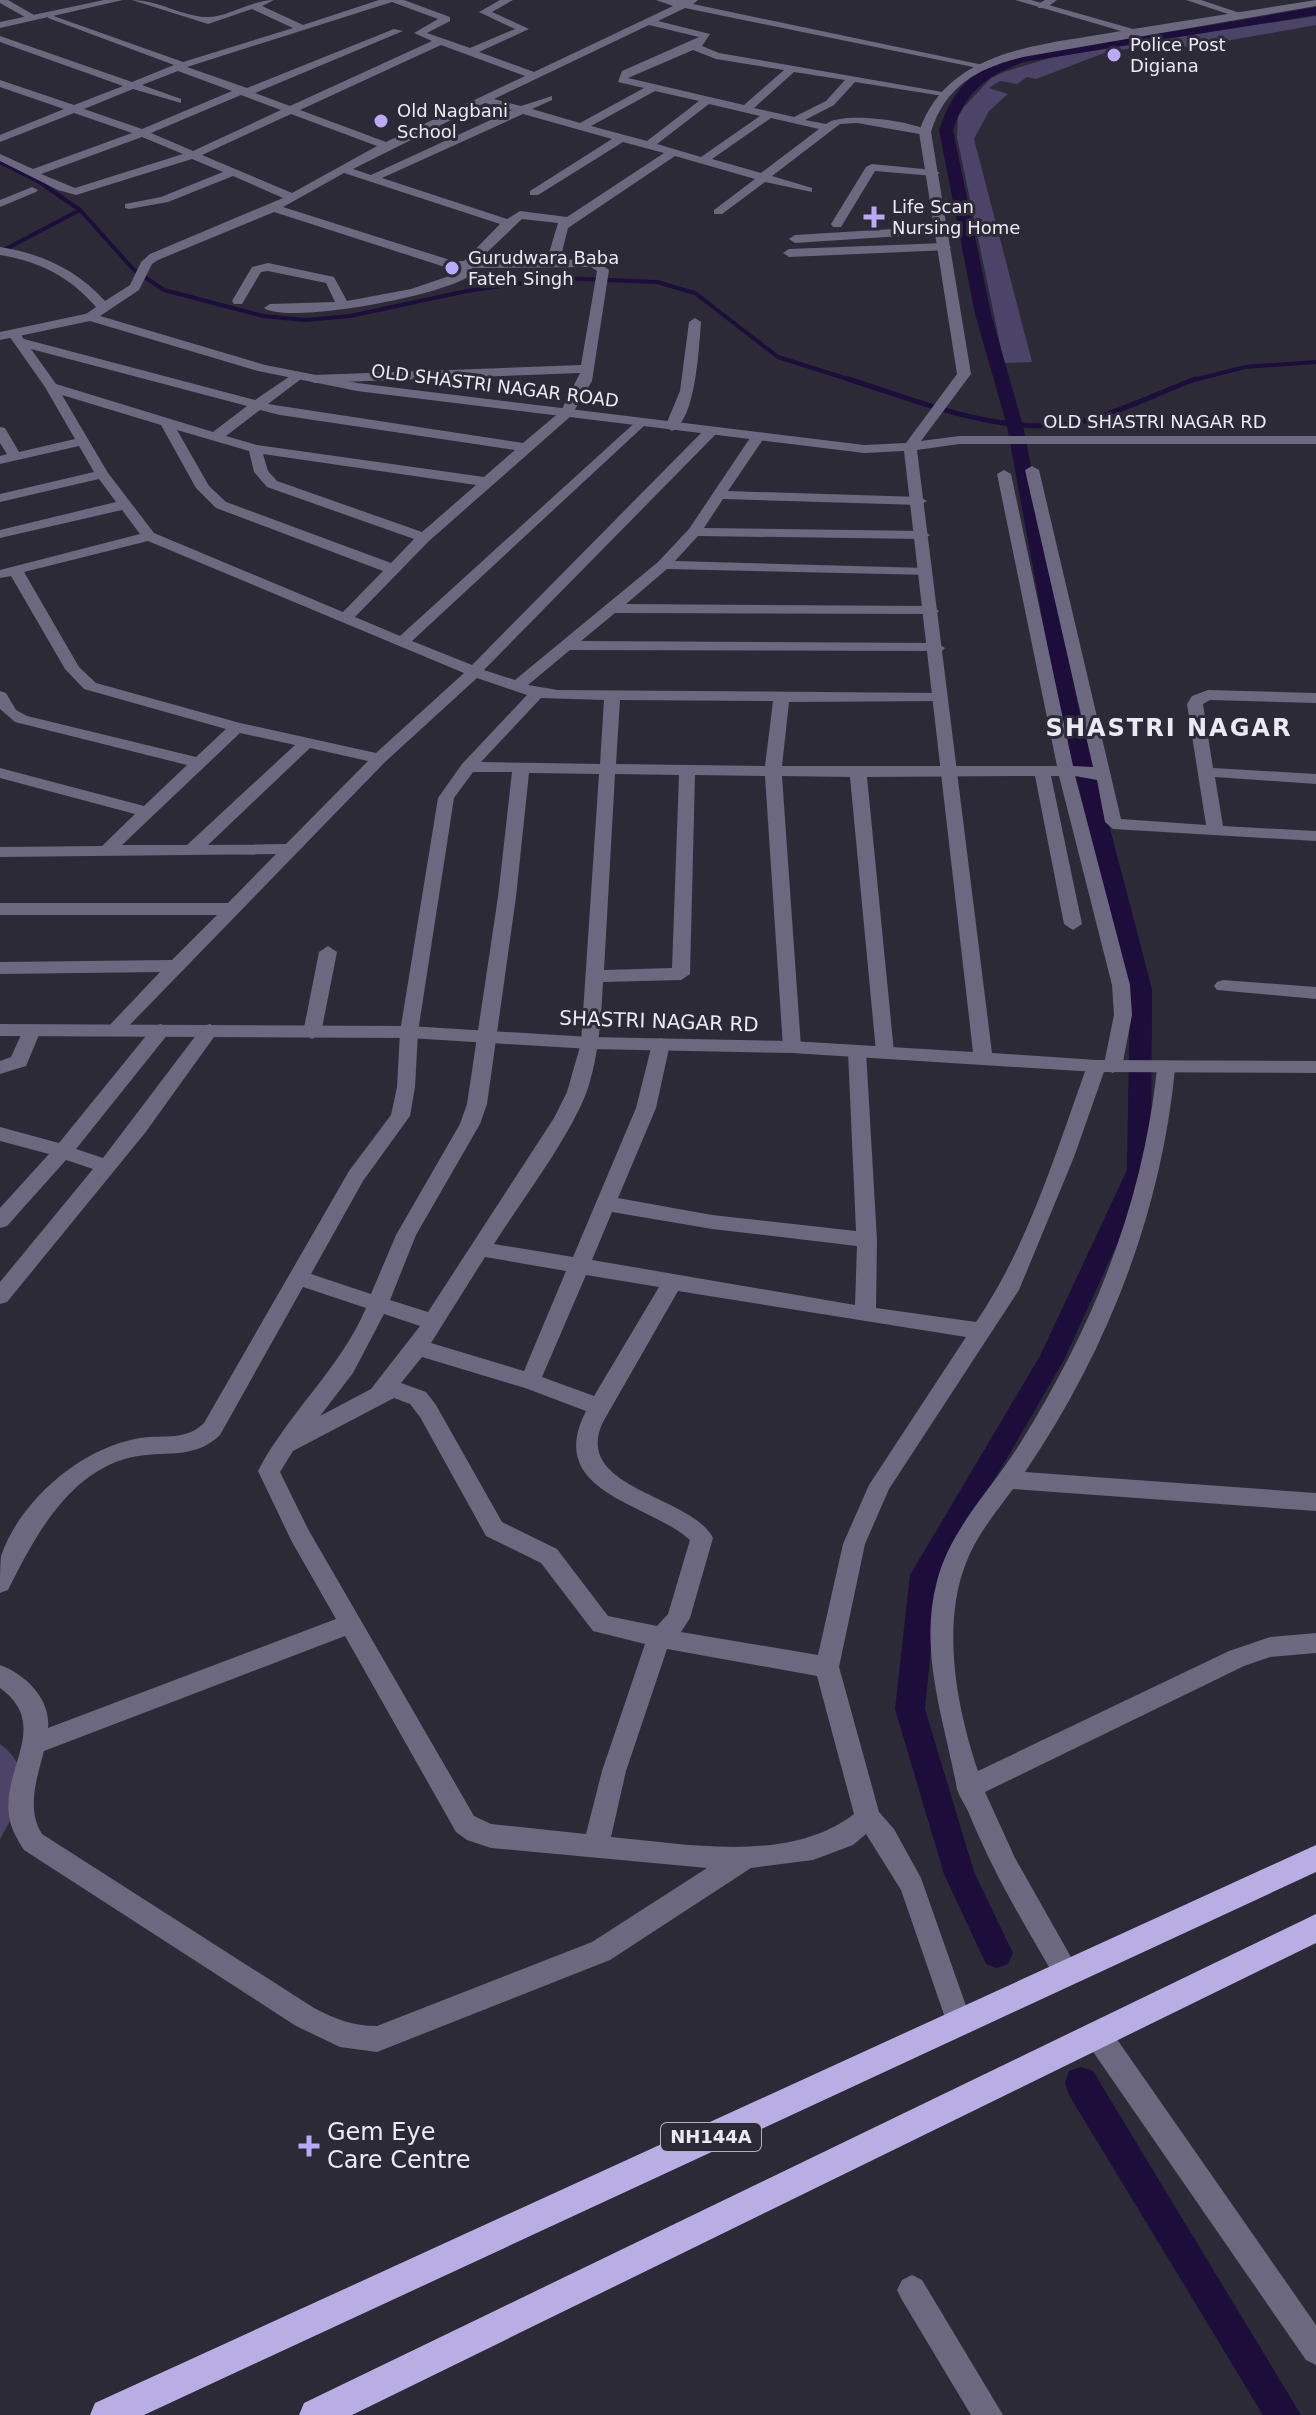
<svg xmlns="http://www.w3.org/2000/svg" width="1316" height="2415" viewBox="0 0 1316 2415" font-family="'DejaVu Sans',sans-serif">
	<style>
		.green { fill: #4c4468 }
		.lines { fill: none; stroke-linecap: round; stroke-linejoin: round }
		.stream-far1 { stroke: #1c0d3a; stroke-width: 4 }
		.stream { stroke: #1c0d3a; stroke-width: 5 }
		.canal { fill: #1c0d3a; fill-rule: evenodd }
		.minor { fill: #6c687f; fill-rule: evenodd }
		.tertiary { fill: #6c687f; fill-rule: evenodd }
		.trunk { fill: #b8aee4; fill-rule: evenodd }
		.poi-dot { fill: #baaaf6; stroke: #2d2a37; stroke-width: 3 }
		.labels { text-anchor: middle; stroke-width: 6; stroke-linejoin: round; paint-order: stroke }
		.far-poi-label { font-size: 18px; fill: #ebeaf2; stroke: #2d2a37; text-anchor: start }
		.far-street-label { font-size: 18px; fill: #ebeaf2; stroke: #2d2a37 }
		.shield { fill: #2d2a37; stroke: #b2b0ba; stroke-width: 2 }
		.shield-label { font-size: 18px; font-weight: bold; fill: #ebeaf2 }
		.street-label { font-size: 20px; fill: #ebeaf2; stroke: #2d2a37 }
		.far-district-label { font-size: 24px; font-weight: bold; letter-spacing: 2px; fill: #ebeaf2; stroke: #2d2a37 }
		.near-poi-label { font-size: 24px; fill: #ebeaf2; stroke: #2d2a37; text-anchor: start }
	</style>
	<rect width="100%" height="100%" fill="#2d2a37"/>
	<g class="green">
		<polygon points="1316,16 1316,25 1192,47 1159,44 1107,52 1036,79 1027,77 1017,84 1000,81 989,88 1008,94 989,111 974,139 1032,362 1004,363 957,137 958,117 964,107 991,78 1004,72 1050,58 1110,47"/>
		<path d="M0,1744C37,1771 19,1805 0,1839Z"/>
	</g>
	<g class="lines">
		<g class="stream-far1">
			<polyline points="0,162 41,183 80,210 134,270 164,290 263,316 305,320 350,316 467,291 557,278 657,282 695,293 778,357 854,381"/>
			<polyline points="0,252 80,210"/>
			<polyline points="1190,381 1245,367 1316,362"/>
		</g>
		<path class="stream" d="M848,379C922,402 1014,442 1092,419C1127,409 1161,392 1195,379"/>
		<g class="canal">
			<path d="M1316,7V15L1024,62C987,75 965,92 953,130L991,314L1023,426L1079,710L1152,989L1151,1170L1064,1360L938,1577L925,1709L974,1872L1013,1953L1008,1964L997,1968L986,1964L944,1874L895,1709L910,1575L1040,1356L1127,1170L1130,989L1059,710L1007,426L975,314L939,130C946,109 957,87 975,75C1021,43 1088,44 1141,36C1199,28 1258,17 1316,7Z"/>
			<polygon points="1081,2067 1093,2071 1301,2415 1263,2415 1069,2095 1065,2083 1069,2071"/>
		</g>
		<g class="minor">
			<polygon points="0,0 8,0 39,18 30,20 0,3"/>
			<path d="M132,0C158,0 181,16 206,17C227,18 251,0 274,0L262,6L303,25L379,0H404L450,17V21L427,33L470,48L515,29L479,12L500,0H513L492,12L529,29L479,52L534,72L673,6L656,0H698L693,4L988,66L983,69L685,8L658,21L710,34L702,46L719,53L948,93L943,96L855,82L834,105L805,120L826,124C843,111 913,121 931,132L925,135L857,123L840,124L772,176L812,188V192L765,182L722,214H714V210L755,179L675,156L568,228L560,260L594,259L609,270L592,381L571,416L429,541L355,617L400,636L640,418L647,422L645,425L412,641L472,665L705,429L710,428L717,432L715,435L484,670L515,680L658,562L689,529L752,435L757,434L764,438L728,491L920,497L927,501L920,505L723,499L704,528L923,531L930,535L923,539L698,536L675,561L927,568L932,569V575L667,569L626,604L931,606L939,611L936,614L615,613L581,641L937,643L945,648L942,651L570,650L528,685L558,690L941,693L947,695V701L789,702L782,766H1057L997,474L1004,470L1011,474L1073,766L1093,767L1025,470L1032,466L1039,470L1121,819L1206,825L1187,704L1192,696L1208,690L1316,693V703L1210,700L1203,704L1213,768L1316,774V784L1215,777L1223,826L1316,831V841L1113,829L1105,822L1097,780L1075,776L1130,985L1132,1015L1122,1067L1113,1073L1105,1069L1074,1157L1019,1290L889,1489L865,1544L839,1667L879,1812L894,1829L921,1878L972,2023L968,2032L959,2036L950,2032L901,1890L866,1834L853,1845L813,1860L751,1868L610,1960L377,2052L340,2047L296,2026L24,1850C17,1839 11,1829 9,1816C2,1767 51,1725 0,1688V1665C25,1674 51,1699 48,1728L336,1619L292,1542L258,1471C288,1413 340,1369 366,1308L303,1287L220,1435C195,1459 168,1451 138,1456C71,1467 35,1536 8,1590L0,1593C0,1582 0,1566 1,1556C20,1501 79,1450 135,1439C161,1433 183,1443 204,1423L349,1171L391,1115L397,1087L400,1032L438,798L462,764L527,695L477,678L385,762L121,1034H107L105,1030L160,972L0,974V962L172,960L217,915H0V903H228L276,854L0,857V847L102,846L135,814L0,778V768L144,806L187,765L15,722L0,709V691L6,693L16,710L27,716L196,757L226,729L84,689L65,669L11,576L0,578V570L140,534L122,510L0,538V530L116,502L99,479L0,502V494L94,472L79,446L0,464V456L7,454L0,443V427L5,428L19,452L75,439L45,387L7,333L17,330L24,339L255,400L296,372L301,373V379L268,404L523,443L561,411L580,373L314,383L307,379L314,375L581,365L597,271L591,267L472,268L473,273C452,295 287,325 264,308L270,304L335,302L326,283L268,271L261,272L242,304H234L232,301L252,267L268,263L334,277L347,301L411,289L461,272L460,269L448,268L274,212L158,260L152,264L139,290L94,320H86V314L96,307C70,277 39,261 0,255V247C42,254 76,269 105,301L130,285L141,262L150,254L283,198L233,176L168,202L129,209L125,208V204L161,197L223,172L192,159L76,195L58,190L0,161V154L33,169L132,133L74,113L0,142V135L64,109L0,87V80L74,105L123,86L0,42V36L132,82L174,65L48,18V14L183,62L293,28L252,9L208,24ZM392,2L438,19L414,33L432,41L290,106L255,93L403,31L394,29L247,88L187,67ZM649,25L699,37L622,71L618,82L644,88L580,123L532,109L552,100V96L521,106L494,99ZM441,45L525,76L386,142L300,110ZM693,50L716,59L784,70L744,105L628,78ZM178,71L232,91L142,129L84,109L133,89L181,103V99L142,85ZM794,72L845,80L826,101L794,117L754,108ZM655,91L699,101L647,141L591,126ZM241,95L281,110L193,151L151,133ZM485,103L512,110L371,175L353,169ZM709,104L760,116L701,157L657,144ZM291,114L377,146L292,193L202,155ZM523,114L612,139L530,191V195H538L623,142L664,153L567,217L520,211L507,219L382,178ZM771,118L819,129L761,173L712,159ZM142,137L183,154L75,188L41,174ZM344,173L500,224L464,261H453L283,207ZM522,219L558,223L547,260L478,261ZM31,349L247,406L213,432L56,384ZM62,395L161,425L196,488L216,508L383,571L343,612L154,533L108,473ZM260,410L280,415L515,450L484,477L257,445L226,436ZM177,430L249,451L254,472L267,487L414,539L391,563L226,502L209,486ZM263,454L476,485L422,532L277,481L268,471ZM148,541L464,673L376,753L240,723L96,683L79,667L24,572ZM541,698L604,700L600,764L481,762ZM620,700L773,701L765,766L616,764ZM240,733L295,745L187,845H122ZM310,748L368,761L286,844L208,845ZM473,772H512L498,897L467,1104L460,1124L396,1235L371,1294L311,1274L363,1181L410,1116L415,1087L418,1032L454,798ZM529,773L599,774L581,1043L567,1092L554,1118L428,1312L390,1300L416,1235L480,1124L487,1104L516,897ZM615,774L679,775L672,968L604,970ZM695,775L765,776L783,1047L792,1053L801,1047L782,776L850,777L876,1052L885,1058L894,1052L867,777L1035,776L1064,924L1073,930L1082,924L1051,776H1059L1112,985L1114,1015L1104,1064L1096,1060L1087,1066C1056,1152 1028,1246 976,1322L876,1308L877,1240L866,1051L857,1045L848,1051L856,1231L712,1215L618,1198L656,1108L670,1044L661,1038L652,1044L636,1108L573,1257L494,1244C522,1200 570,1137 587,1091C599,1055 601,1019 603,982L681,980L690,974ZM612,1212L712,1229L857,1246L855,1305L592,1260ZM485,1257L566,1271L524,1371L431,1343ZM586,1275L659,1287L594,1396L542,1377ZM678,1291L966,1337L869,1485L843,1544L818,1655L681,1632L690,1618L713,1538C692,1495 571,1489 603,1422ZM384,1314L420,1326L371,1389L320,1416L353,1373ZM422,1357L525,1388L586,1411C544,1493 648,1502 690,1540L668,1614L657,1626L608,1616L557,1549L502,1522L436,1405L426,1392L401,1383ZM394,1398L410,1404L420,1417L486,1536L541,1563L593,1631L645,1644L602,1771L586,1834L491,1824L474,1816L308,1529L280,1472L293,1451ZM345,1636L456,1832L467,1840L491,1848L707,1868L592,1942L377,2026C353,2026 335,2019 314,2008L42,1834C26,1809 37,1778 44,1751ZM667,1649L817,1676L854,1814C789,1864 688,1844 611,1837L626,1771Z"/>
			<polygon points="1045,0 1057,0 1046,8 1038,8 1038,4"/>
			<polygon points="1186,0 1201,0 1249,16 1240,18"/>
			<polygon points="872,164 934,170 940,173 934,176 875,171 841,227 833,227 831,224 866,167"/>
			<polygon points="32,187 38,190 36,192 0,207 0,200"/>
			<polygon points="943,226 947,227 947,233 795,243 789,239 795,235"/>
			<polygon points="945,243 951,247 949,250 789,257 783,253 789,249"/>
			<path d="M695,318L701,322C699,346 696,421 672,431L665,427L680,391L689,322Z"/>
			<polygon points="328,946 337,952 321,1033 312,1039 303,1033 319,952"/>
			<polygon points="1223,980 1316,987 1316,999 1217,990 1214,986 1217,982"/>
			<polygon points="32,1024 41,1030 26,1066 0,1074 0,1061 11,1057 25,1026"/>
			<polygon points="161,1024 170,1030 168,1034 76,1149 103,1158 203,1026 210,1024 219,1030 145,1133 7,1302 0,1304 0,1282 93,1169 66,1160 7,1226 0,1228 0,1208 49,1154 0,1141 0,1127 59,1143 154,1026"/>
			<path d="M1166,1063L1175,1069C1161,1214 1107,1351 1025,1472L1316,1493V1511L1013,1489C996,1512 976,1536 966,1563C941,1626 957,1709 978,1771L1229,1651L1270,1637L1316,1633V1653L1270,1657L1244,1666L985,1792L1015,1858L1080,1973L1076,1982L1067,1986L1058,1982C1026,1928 994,1874 970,1816C967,1807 959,1797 957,1789C945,1722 918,1652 937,1581C951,1527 993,1488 1021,1442C1094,1324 1142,1207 1157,1069Z"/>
			<polygon points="1097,2021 1107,2025 1316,2325 1316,2365 1306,2360 1087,2043 1084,2034 1087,2025"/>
			<polygon points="912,2275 922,2280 1003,2415 971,2415 902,2300 897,2290 902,2280"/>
		</g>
		<g class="tertiary">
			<polygon points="104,0 123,0 0,28 0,22"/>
			<path d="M1015,0H1031L1133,29L1316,0V6L1023,57C978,68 945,86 931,132L971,374L921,441L959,436H1316V444H959L917,450L992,1053L1096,1060L1316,1061V1073L1096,1072L792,1053L590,1049L409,1038L0,1036V1024L409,1026L590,1037L792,1041L973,1052L904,451L864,453L357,391L258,371L90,321L0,340V332L90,313L265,365L357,383L864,445L906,443L957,374L919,132C947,47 1046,45 1121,31Z"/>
		</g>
		<g class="trunk">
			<polygon points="1316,1845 1316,1872 144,2415 90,2415 95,2403"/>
			<polygon points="1316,1914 1316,1943 352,2415 299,2415 304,2403"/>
		</g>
	</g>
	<g class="poi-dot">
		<circle cx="1114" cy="55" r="8"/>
		<circle cx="381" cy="121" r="8"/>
		<path d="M870 205h8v8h8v8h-8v8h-8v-8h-8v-8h8z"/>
		<circle cx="452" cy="268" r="8"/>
		<path d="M305 2134h8v8h8v8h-8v8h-8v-8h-8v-8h8z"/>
	</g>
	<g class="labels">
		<g class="far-poi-label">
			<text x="1130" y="51">Police Post<tspan x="1130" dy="21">Digiana</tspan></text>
			<text x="397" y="117">Old Nagbani<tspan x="397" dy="21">School</tspan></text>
			<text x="892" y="213">Life Scan<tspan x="892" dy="21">Nursing Home</tspan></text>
			<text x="468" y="264">Gurudwara Baba<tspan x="468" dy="21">Fateh Singh</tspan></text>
		</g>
		<g class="far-street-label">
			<text transform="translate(495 386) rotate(7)" y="6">OLD SHASTRI NAGAR ROAD</text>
			<text x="1155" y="428">OLD SHASTRI NAGAR RD</text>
		</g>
		<rect class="shield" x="661" y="2123" width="100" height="28" rx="6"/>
		<g class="shield-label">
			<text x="711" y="2143">NH144A</text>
		</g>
		<g class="street-label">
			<text transform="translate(659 1021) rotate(2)" y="7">SHASTRI NAGAR RD</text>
		</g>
		<g class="far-district-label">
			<text x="1169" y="736">SHASTRI NAGAR</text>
		</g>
		<g class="near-poi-label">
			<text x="327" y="2140">Gem Eye<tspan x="327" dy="28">Care Centre</tspan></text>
		</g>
	</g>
</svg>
